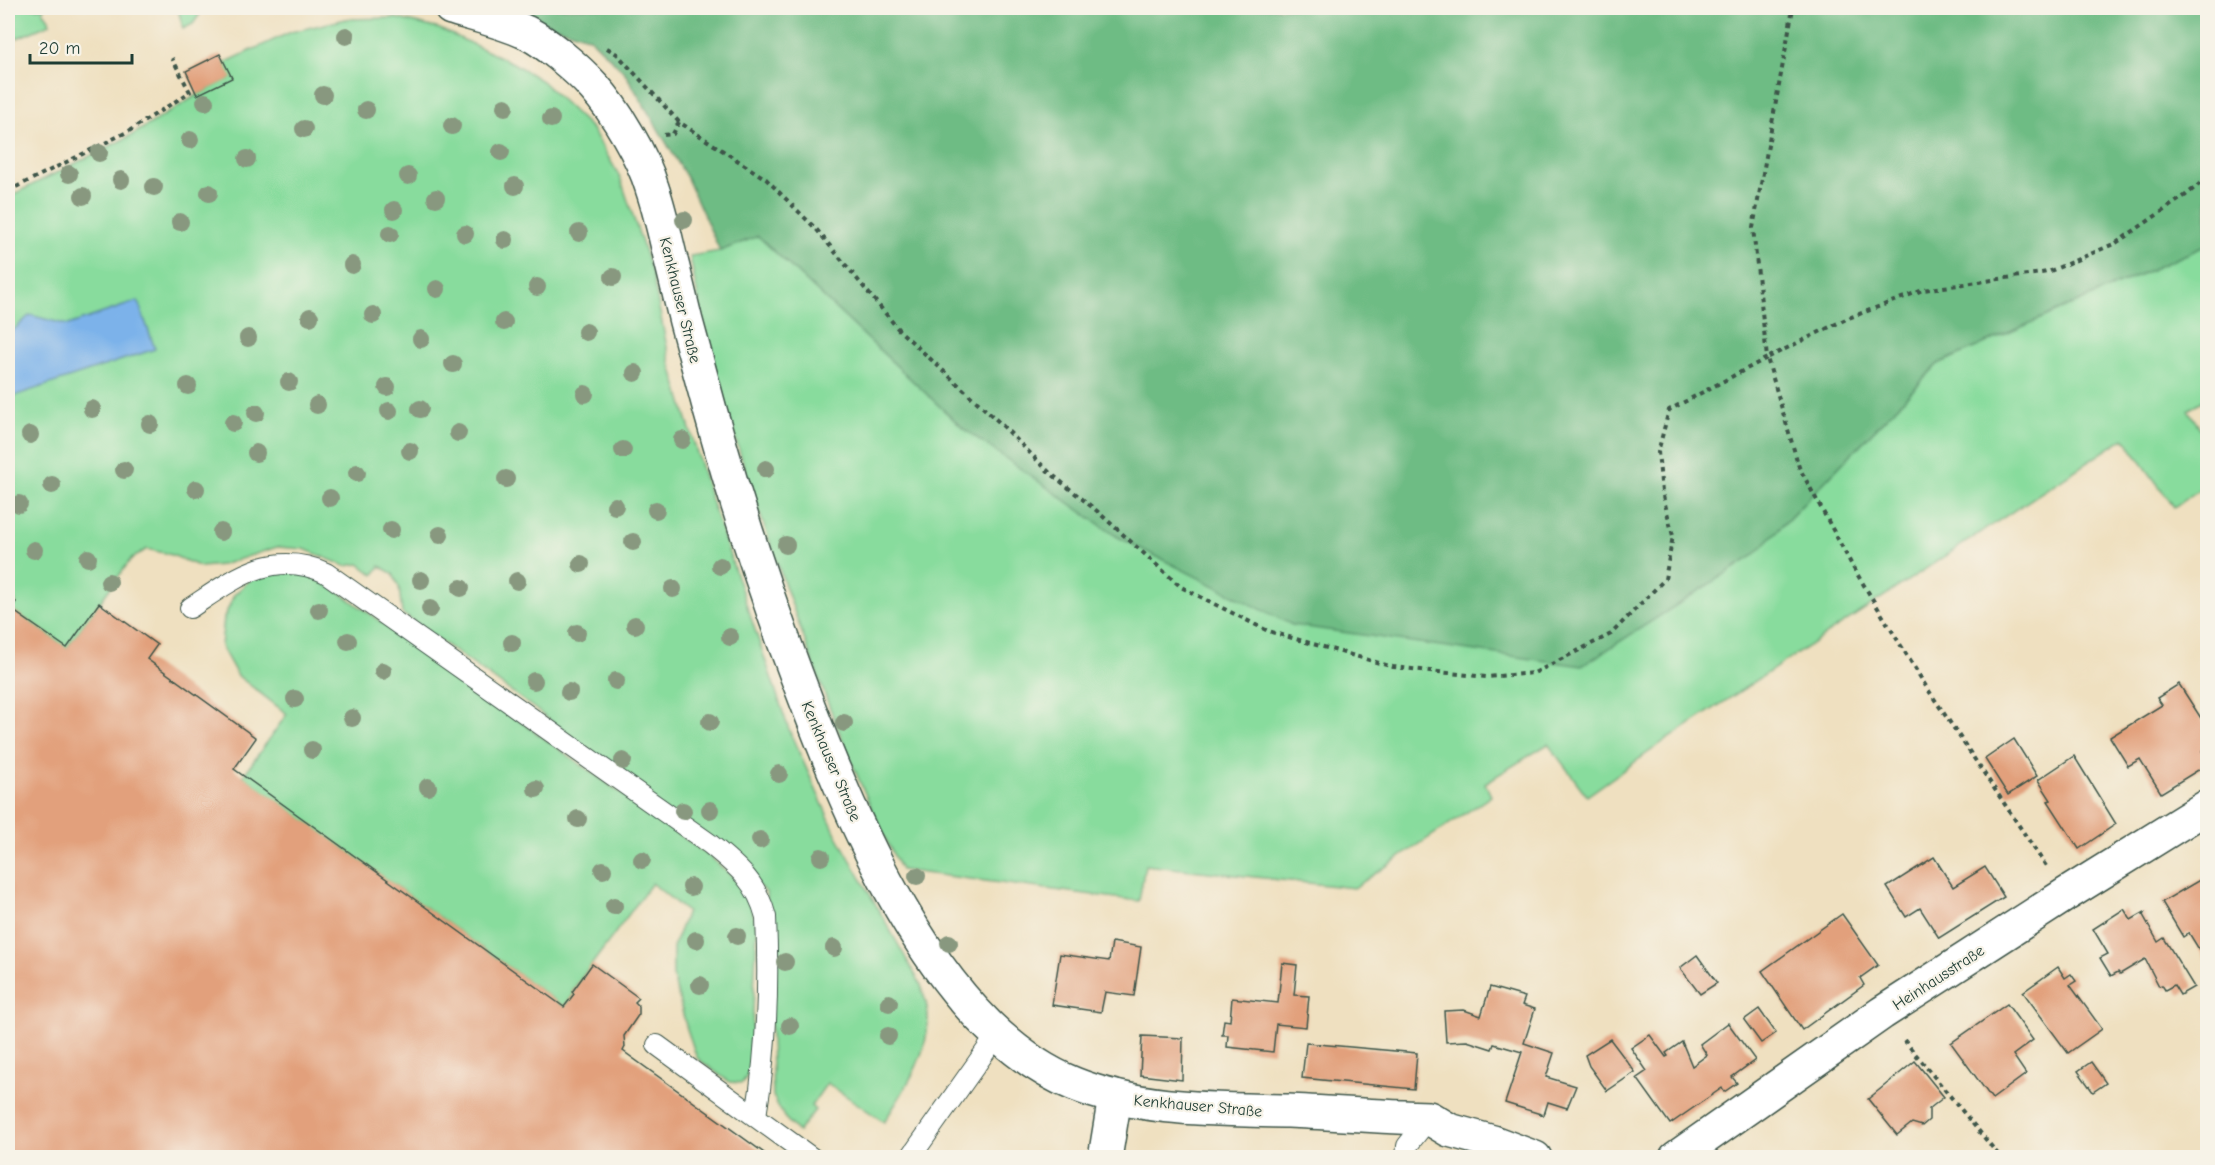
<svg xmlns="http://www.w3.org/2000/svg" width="2215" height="1165" viewBox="0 0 2215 1165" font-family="'Comic Neue',sans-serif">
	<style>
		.green { fill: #88dc9d; stroke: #548c68; stroke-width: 1.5 }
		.forest { fill: #6ebc84; stroke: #467c5c; stroke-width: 1.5 }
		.water { fill: #7bb2ea; stroke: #4d788f; stroke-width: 1.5 }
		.building { fill: #e2a07c }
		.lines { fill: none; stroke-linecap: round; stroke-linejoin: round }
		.service-casing { stroke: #3e5549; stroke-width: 22 }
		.minor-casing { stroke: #3e5549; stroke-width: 36 }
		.tertiary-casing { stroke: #3e5549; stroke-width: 36 }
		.path { stroke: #3e5549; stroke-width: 4; stroke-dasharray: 4.5 4.5; stroke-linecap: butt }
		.service { stroke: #fff; stroke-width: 20 }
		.minor { stroke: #fff; stroke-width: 33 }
		.tertiary { stroke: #fff; stroke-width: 33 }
		.tree { fill: #88987f }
		.labels { text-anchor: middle; stroke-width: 4.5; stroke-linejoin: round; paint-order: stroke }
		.street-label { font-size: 16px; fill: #1f3d34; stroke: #f7f3e8 }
	</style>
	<rect width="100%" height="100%" fill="#f7f3e8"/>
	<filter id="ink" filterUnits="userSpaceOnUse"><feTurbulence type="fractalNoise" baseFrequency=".0167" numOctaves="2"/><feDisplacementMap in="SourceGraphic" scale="12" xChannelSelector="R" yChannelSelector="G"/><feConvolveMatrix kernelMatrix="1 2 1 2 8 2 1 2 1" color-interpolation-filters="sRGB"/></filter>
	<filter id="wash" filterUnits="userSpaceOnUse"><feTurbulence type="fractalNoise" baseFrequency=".008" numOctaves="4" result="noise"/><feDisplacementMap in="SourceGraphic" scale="24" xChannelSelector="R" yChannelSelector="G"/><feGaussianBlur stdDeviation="1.35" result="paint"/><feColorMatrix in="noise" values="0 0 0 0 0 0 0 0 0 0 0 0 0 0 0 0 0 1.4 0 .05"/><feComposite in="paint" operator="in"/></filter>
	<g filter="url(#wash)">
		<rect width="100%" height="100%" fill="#efe0c0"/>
		<g class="green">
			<polygon points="8,8 44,8 43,11 49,19 50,24 8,42"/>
			<polygon points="178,8 204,8 193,24 183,29"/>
			<path d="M395,18L440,29L513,63L542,81L592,129L620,177L652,273L670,362L711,500L789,730L836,834L921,985C923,993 926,1001 927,1008C934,1047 904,1091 884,1122L827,1083L811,1106L815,1110L798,1132L784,1117L773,1096L766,892L538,711L402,613L399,587L393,574L380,566L374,575L359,564L345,566L304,549L277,547L222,565L201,567L172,555L147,549L131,559L67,648L11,609L16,602L8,596V197L132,135L197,95L231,78L224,63L291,32L346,19Z"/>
			<path d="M758,236L964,429L1753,556L1938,364L2207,245V398L2188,410L2207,439V484L2174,507L2124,438L1663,742L1587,796L1548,744L1485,783L1491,796L1354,888L1145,865L1139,901L901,870C855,780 820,684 786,588C747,479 710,370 690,256L720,251Z"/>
			<polygon points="289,569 309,574 339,592 709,856 734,878 749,900 757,929 750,1072 742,1083 729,1082 697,1058 687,1029 673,977 673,947 687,912 652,883 572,991 574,994 564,1007 243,776 287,714 237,675 221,646 224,618 234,595 253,577"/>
		</g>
		<polygon class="forest" points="500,8 2207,8 2207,245 1938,364 1753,556 1582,666 1292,625 1116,536 964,429 758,236 720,251 686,176 625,73 590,38"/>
		<polygon class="water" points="138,301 155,349 8,398 8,335 30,315 68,325"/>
		<g id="blocks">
			<g class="building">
				<polygon points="220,54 232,78 197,95 186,71"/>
				<polygon points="8,596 16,602 11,609 67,648 99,603 157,645 147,659 256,738 234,769 564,1007 574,994 572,992 592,964 639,998 635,1002 639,1006 639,1014 624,1036 625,1047 623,1051 771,1158 8,1158"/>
				<polygon points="2179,684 2208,729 2208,747 2202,751 2208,760 2208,764 2161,793 2140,759 2128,766 2110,737 2162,705 2157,698"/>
				<polygon points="2014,739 2037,776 2008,795 1985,759"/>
				<polygon points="2074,756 2116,824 2079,849 2048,801 2051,800 2038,780"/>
				<polygon points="1934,857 1953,887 1985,867 2004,897 1939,938 1920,908 1906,917 1887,887"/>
				<polygon points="2208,875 2208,964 2189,933 2183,937 2162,902"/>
				<polygon points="2124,909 2131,920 2145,912 2143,915 2158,942 2164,938 2194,987 2180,995 2174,985 2165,990 2162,985 2159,986 2145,959 2120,974 2118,972 2111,976 2100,958 2108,954 2093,929"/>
				<polygon points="1842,914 1878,965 1860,978 1864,985 1802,1030 1762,971"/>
				<polygon points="1112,942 1141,947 1134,996 1105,992 1101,1012 1052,1005 1060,954 1109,961"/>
				<polygon points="1697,955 1717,983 1700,994 1680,968"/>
				<polygon points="1282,963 1297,965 1294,995 1309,996 1306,1027 1276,1024 1273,1052 1227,1047 1228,1035 1222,1035 1224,1020 1230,1021 1232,998 1278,1003"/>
				<polygon points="2058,967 2065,978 2071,974 2076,981 2070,985 2102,1029 2068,1053 2023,992"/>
				<polygon points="1490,987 1525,997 1522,1005 1535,1009 1524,1043 1554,1053 1546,1077 1576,1086 1567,1108 1548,1102 1544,1115 1505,1103 1522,1052 1494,1044 1492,1049 1467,1041 1446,1042 1444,1011 1464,1010 1481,1016"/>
				<polygon points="2007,1004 2033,1040 2013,1055 2026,1074 1992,1099 1951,1043"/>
				<polygon points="1759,1009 1776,1033 1761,1043 1744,1020"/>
				<polygon points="1728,1023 1755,1060 1732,1077 1737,1083 1724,1092 1722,1088 1670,1124 1637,1078 1647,1071 1631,1048 1650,1035 1666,1057 1668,1056 1666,1053 1682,1042 1692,1066 1707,1055 1700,1044"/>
				<polygon points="1142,1036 1183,1038 1182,1080 1140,1075"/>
				<polygon points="1610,1039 1635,1072 1607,1091 1589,1066 1585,1055"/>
				<polygon points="1306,1043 1417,1053 1414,1089 1302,1078"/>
				<polygon points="1915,1061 1944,1097 1929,1109 1929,1120 1922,1126 1912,1123 1897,1135 1868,1099"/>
				<polygon points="2091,1062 2106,1083 2093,1092 2078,1071"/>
			</g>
		</g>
	</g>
	<g filter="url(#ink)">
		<use href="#blocks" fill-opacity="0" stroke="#3e5549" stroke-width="1.5"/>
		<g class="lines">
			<defs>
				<g id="service">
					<path d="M190,608C234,579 272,548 326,573L710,844C737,866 757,882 766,917C769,983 767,1051 756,1116"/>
					<polyline points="657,1045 812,1158"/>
					<polyline points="910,1158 997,1035"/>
					<polyline points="1406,1158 1407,1146 1429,1118"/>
				</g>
				<g id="minor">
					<polyline points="1105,1158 1115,1097"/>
					<polyline points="1676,1158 1882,1013 2065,895 2208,806"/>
				</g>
				<path id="tertiary" d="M451,8C475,15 500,21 523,31C543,39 579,70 594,87C616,111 643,157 652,188C661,214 666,241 673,268C681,303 690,338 700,373C727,475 759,576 796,674C847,809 932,1027 1074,1084C1141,1111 1217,1109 1288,1111C1335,1113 1382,1117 1429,1118L1449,1130L1493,1142L1535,1158"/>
			</defs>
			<use href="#service" class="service-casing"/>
			<use href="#minor" class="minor-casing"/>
			<use href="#tertiary" class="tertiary-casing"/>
			<g class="path">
				<polyline points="607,48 617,54 679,122"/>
				<polyline points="664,135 673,134 679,122 766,179 817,230 899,330 1001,424 1049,472 1097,511 1181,587 1268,631 1393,667 1486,677 1534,673 1611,634 1665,579 1673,536 1662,492 1658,452 1669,410 1767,358 1753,228 1793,8"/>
				<polyline points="8,191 129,131 190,92 172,58"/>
				<polyline points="2046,866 1927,688 1854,569 1799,467 1767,358 1846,319 1923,290 2048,272 2116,243 2186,195 2208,177"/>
				<polyline points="1904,1040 2001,1158"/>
			</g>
			<use href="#service" class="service"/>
			<use href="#minor" class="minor"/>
			<use href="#tertiary" class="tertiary"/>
		</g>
		<g class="tree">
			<circle cx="346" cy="36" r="9"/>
			<circle cx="323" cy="95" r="9"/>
			<circle cx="205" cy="102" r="9"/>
			<circle cx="505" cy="107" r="9"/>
			<circle cx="366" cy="110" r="9"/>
			<circle cx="551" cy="119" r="9"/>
			<circle cx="452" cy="126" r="9"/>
			<circle cx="304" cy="129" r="9"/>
			<circle cx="190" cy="140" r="9"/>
			<circle cx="501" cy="152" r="9"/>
			<circle cx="99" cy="153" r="9"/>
			<circle cx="247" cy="159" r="9"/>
			<circle cx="69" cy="174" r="9"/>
			<circle cx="408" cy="176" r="9"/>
			<circle cx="121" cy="180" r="9"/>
			<circle cx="515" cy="186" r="9"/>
			<circle cx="154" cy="187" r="9"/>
			<circle cx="209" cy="193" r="9"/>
			<circle cx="83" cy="196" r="9"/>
			<circle cx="436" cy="198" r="9"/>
			<circle cx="394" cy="210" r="9"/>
			<circle cx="684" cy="220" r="9"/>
			<circle cx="180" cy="222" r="9"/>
			<circle cx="579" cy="233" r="9"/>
			<circle cx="390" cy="234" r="9"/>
			<circle cx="465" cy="234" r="9"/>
			<circle cx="505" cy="240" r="9"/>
			<circle cx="352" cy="265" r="9"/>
			<circle cx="613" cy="277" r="9"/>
			<circle cx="537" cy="287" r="9"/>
			<circle cx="437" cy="289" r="9"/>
			<circle cx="373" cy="315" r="9"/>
			<circle cx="310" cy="317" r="9"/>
			<circle cx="504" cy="322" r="9"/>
			<circle cx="586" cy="332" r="9"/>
			<circle cx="248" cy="338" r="9"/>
			<circle cx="421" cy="339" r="9"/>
			<circle cx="453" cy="364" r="9"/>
			<circle cx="635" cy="373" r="9"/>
			<circle cx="289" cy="382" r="9"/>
			<circle cx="188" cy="386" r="9"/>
			<circle cx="387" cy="387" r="9"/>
			<circle cx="585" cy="394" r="9"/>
			<circle cx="317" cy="405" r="9"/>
			<circle cx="92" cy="409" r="9"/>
			<circle cx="420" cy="409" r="9"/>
			<circle cx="389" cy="411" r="9"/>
			<circle cx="256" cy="413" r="9"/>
			<circle cx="233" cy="423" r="9"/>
			<circle cx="150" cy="424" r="9"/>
			<circle cx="458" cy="433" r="9"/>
			<circle cx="30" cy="435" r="9"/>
			<circle cx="682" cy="440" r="9"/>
			<circle cx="623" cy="450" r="9"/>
			<circle cx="410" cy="451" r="9"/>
			<circle cx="256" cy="453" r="9"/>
			<circle cx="766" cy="469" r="9"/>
			<circle cx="124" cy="470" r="9"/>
			<circle cx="357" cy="473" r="9"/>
			<circle cx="506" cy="479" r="9"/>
			<circle cx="52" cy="485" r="9"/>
			<circle cx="196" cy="489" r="9"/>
			<circle cx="330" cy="498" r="9"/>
			<circle cx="19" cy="504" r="9"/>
			<circle cx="615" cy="506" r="9"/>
			<circle cx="656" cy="510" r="9"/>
			<circle cx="391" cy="530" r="9"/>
			<circle cx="221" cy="532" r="9"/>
			<circle cx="440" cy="535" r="9"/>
			<circle cx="633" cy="542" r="9"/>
			<circle cx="786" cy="545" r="9"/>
			<circle cx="34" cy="550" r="9"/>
			<circle cx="88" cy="558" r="9"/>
			<circle cx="581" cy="564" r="9"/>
			<circle cx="720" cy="566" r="9"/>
			<circle cx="421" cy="580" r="9"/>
			<circle cx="517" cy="581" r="9"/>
			<circle cx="109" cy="582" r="9"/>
			<circle cx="461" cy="588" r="9"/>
			<circle cx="673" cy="589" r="9"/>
			<circle cx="430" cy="609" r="9"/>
			<circle cx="319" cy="610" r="9"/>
			<circle cx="635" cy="625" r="9"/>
			<circle cx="577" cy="633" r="9"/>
			<circle cx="730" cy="637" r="9"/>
			<circle cx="348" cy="641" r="9"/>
			<circle cx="512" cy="643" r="9"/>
			<circle cx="383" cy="671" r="9"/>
			<circle cx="534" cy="681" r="9"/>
			<circle cx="616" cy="681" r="9"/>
			<circle cx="569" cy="692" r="9"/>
			<circle cx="295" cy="699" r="9"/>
			<circle cx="352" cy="718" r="9"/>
			<circle cx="710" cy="722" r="9"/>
			<circle cx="844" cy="723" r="9"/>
			<circle cx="312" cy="750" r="9"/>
			<circle cx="623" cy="761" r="9"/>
			<circle cx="779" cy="774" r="9"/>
			<circle cx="428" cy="787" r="9"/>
			<circle cx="536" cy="789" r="9"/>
			<circle cx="710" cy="810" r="9"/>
			<circle cx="683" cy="811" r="9"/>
			<circle cx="578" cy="819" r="9"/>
			<circle cx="760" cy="840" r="9"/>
			<circle cx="821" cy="857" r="9"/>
			<circle cx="642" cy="860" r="9"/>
			<circle cx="603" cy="870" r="9"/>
			<circle cx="917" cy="876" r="9"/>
			<circle cx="691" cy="887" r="9"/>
			<circle cx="614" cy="906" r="9"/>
			<circle cx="737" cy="936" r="9"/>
			<circle cx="696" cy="940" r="9"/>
			<circle cx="949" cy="943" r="9"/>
			<circle cx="834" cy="948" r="9"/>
			<circle cx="785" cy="962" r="9"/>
			<circle cx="700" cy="985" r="9"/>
			<circle cx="889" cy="1003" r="9"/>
			<circle cx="790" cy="1026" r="9"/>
			<circle cx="888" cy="1036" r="9"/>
		</g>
	</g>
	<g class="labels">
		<g class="street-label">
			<text transform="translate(681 300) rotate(76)" y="6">Kenkhauser Straße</text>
			<text transform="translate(832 761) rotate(67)" y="6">Kenkhauser Straße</text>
			<text transform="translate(1938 977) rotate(-33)" y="6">Heinhausstraße</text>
			<text transform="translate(1198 1105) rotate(5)" y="6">Kenkhauser Straße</text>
		</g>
	</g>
	<rect width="2215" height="1165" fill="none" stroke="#f7f3e8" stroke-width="30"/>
	<path d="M30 54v9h102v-9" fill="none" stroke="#1f3d34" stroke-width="3"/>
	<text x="39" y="54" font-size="18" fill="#1f3d34" stroke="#f7f3e8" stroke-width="4.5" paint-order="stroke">20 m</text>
</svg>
